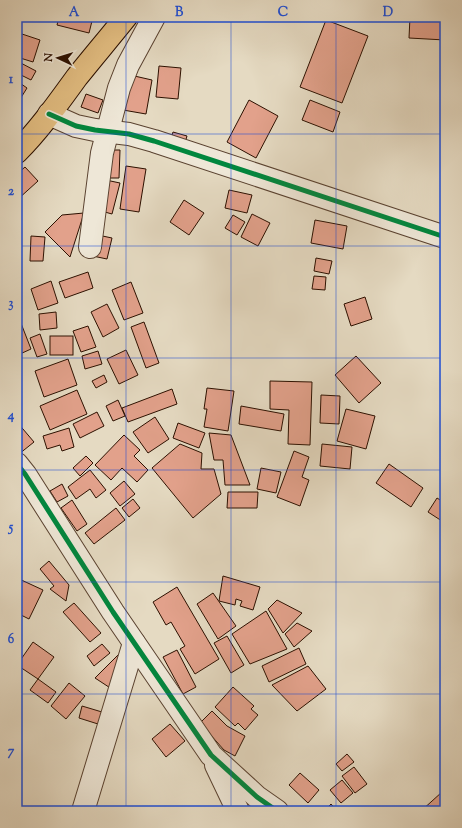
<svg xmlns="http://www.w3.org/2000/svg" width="462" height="828" viewBox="0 0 462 828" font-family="'Sorts Mill Goudy',serif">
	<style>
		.building { fill: #e2a18b; stroke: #2c1000 }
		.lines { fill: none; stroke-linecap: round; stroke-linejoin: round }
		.minor-casing { stroke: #5a4230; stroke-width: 24 }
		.major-casing { stroke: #2c1000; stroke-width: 24 }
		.minor { stroke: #eee7d7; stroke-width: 22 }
		.major { stroke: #e2bd81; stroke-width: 22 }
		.cycleway-casing { stroke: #eee7d7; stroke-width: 8 }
		.cycleway { stroke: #00873e; stroke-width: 5 }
		.grid { fill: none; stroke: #1d4ed8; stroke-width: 1; stroke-opacity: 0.55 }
		.neatline { fill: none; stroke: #1d4ed8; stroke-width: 1.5 }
		.grid-label { font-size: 13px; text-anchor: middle; font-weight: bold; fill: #1d4ed8 }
	</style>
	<rect width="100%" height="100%" fill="#e5dac2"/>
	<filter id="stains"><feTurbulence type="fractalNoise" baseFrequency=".005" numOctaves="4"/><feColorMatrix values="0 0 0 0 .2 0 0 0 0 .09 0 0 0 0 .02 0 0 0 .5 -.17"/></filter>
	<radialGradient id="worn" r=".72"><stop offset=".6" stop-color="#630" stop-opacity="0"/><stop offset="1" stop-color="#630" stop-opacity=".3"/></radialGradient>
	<g class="building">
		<polygon points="59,17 93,17 89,33 57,25"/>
		<polygon points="410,17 445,17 445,40 409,38"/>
		<polygon points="326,20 368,36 342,103 300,87"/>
		<polygon points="19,33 40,40 33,62 17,57 17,39"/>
		<polygon points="17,61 36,71 31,80 17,73"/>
		<polygon points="159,66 181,68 178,99 156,97"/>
		<polygon points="130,75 152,80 146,114 123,110"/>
		<polygon points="17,81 27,88 17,104"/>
		<polygon points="86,94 103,100 98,113 81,107"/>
		<polygon points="249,100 278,116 256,158 227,142"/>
		<polygon points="310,100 340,112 333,132 302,120"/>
		<polygon points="173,132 187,136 182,153 168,149"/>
		<polygon points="97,150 120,150 119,178 96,178"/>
		<polygon points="126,166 146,169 139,212 120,209"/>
		<polygon points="25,167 38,181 17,200 17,174"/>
		<polygon points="101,179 120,183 112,214 94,209"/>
		<polygon points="229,190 252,195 247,213 225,208"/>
		<polygon points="184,200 204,213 189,235 170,222"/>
		<polygon points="84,213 70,257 45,232 62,215"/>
		<polygon points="252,214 270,223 258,246 241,237"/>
		<polygon points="233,215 245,222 237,235 225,228"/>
		<polygon points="315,220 347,226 343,249 311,243"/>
		<polygon points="93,234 112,238 107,259 88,255"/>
		<polygon points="31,236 45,237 43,261 30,261"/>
		<polygon points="316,258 332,261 329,274 314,271"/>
		<polygon points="88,272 93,288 65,298 59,282"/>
		<polygon points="314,276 326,277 325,290 312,289"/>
		<polygon points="51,281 58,303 38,310 31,289"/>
		<polygon points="131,282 143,313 124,320 112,290"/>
		<polygon points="365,297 372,319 351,326 344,304"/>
		<polygon points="107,304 119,328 103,337 91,312"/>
		<polygon points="56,312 57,328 40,330 39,314"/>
		<polygon points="17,313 31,349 20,354 17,347"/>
		<polygon points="144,322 159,363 146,368 131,327"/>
		<polygon points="88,326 96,347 81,352 73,331"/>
		<polygon points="40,334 47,354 37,357 30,338"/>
		<rect x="50" y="336" width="23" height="19"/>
		<polygon points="126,350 138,375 119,384 107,359"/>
		<polygon points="98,351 102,364 85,369 82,356"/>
		<polygon points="356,356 381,383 359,403 335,375"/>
		<polygon points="68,359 77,385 44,397 35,371"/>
		<polygon points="104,375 107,382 96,388 92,381"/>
		<polygon points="270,381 312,382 310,445 288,444 289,410 270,409"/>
		<polygon points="207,388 234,391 228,431 204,427 207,409 204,409"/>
		<polygon points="172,389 177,404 128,422 122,408"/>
		<polygon points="77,390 87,414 50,430 40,406"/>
		<polygon points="321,395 340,396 339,424 320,423"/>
		<polygon points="118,400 125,416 113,421 106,406"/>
		<polygon points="241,406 284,414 281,431 239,424"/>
		<polygon points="346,409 375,416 366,449 337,441"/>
		<polygon points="97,412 104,426 80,438 73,424"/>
		<polygon points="155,417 169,439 148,453 133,432"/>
		<polygon points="17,422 34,442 19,454 17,451"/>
		<polygon points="178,423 205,433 199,448 173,438"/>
		<polygon points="69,428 74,447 62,451 60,445 47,449 43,436"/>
		<polygon points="209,433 231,435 250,485 225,485 223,460 214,460"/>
		<polygon points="124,435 140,450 134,456 148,470 137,482 122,468 111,480 95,465"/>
		<polygon points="180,444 202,453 201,469 214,469 221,494 193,518 152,468"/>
		<polygon points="322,444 352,447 350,469 320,466"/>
		<polygon points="294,451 309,457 302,477 309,480 300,506 277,497"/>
		<polygon points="86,456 93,463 80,476 73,468"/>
		<polygon points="389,464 423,488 411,507 376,483"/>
		<polygon points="261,468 281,472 276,493 257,489"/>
		<polygon points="90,470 106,490 96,498 90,489 76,499 68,487"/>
		<polygon points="124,481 135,494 120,506 110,493"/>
		<polygon points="62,484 68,496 57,502 50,491"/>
		<polygon points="228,492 258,492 257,508 227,508"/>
		<polygon points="437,498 445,503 445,523 428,512"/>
		<polygon points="133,499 140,508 129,517 122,508"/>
		<polygon points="72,500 87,524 77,531 61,508"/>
		<polygon points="116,508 125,520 94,544 85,533"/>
		<polygon points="49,561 69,585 66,601 50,589 54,586 40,569"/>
		<polygon points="223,576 260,587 253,610 240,606 242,601 236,599 235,605 219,601"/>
		<polygon points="17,578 43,590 29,619 17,613"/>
		<polygon points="177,587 219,659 195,674 180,649 185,646 171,622 166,625 153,602"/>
		<polygon points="213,593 236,626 218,639 197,604"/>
		<polygon points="277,600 302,613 283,633 268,609"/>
		<polygon points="74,603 101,633 90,642 63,612"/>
		<polygon points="266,611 287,649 250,664 232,634"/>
		<polygon points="297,623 312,631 294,647 285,634"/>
		<polygon points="227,636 244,665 231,673 214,643"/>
		<polygon points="33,642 54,657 38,679 17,665"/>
		<polygon points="102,644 110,653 94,666 87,656"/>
		<polygon points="299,648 306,664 269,682 262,666"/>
		<polygon points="177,650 196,687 183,694 163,657"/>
		<polygon points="122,651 121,695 95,678"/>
		<polygon points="308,666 326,689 297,711 272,685"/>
		<polygon points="38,679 56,692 48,703 30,690"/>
		<polygon points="69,683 85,696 66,719 51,706"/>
		<polygon points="233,687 254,706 251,709 258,715 245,730 238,723 235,726 215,707"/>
		<polygon points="82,706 102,712 98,724 79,718"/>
		<polygon points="212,711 227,726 245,736 235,756 224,750 200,723"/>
		<polygon points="170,724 185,741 166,757 152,739"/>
		<polygon points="347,754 354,762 342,771 336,764"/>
		<polygon points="354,767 367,784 355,793 342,776"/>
		<polygon points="300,773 319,790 308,803 289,785"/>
		<polygon points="342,780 353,793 341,803 330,790"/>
		<polygon points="442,792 445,795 445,811 421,811"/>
		<polygon points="331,804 337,811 324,811"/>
	</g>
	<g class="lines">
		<defs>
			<g id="minor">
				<polyline points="49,114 76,126 95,130 129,134 154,141 445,237"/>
				<polyline points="90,247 102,153 119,88 128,65 154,17"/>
				<polyline points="17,464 25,474 113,612 211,755 257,797 277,811"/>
				<polyline points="216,765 238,811"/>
				<polyline points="83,811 134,643"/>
			</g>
			<path id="major" d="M17,152C40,129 58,103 77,77C93,57 110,37 126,17"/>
		</defs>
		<use href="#minor" class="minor-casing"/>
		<use href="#major" class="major-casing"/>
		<use href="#minor" class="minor"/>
		<use href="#major" class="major"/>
		<defs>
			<g id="cycleway">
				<polyline points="49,114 76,126 95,130 129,134 154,141 445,237"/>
				<polyline points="17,464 25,474 113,612 211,755 257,797 277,811"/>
			</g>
		</defs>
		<use href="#cycleway" class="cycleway-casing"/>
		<use href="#cycleway" class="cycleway"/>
	</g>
	<path class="grid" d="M126,17V811M231,17V811M336,17V811M17,134H445M17,246H445M17,358H445M17,470H445M17,582H445M17,694H445"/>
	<rect width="462" height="828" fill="none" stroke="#e5dac2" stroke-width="44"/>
	<g transform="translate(58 58) rotate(274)" stroke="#eee7d7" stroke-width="3" paint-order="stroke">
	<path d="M0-3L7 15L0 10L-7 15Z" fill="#2c1000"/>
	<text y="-6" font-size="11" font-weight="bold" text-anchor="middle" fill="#2c1000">N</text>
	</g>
	<rect x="22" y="22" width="418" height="784" class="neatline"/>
	<g class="grid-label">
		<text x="74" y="16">A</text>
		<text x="179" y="16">B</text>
		<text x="283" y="16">C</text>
		<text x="388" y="16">D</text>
		<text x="11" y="83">1</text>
		<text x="11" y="195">2</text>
		<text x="11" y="307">3</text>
		<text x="11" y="419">4</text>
		<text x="11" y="531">5</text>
		<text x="11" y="643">6</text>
		<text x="11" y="755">7</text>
	</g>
	<rect width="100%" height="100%" filter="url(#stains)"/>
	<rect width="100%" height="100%" fill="url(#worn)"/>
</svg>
